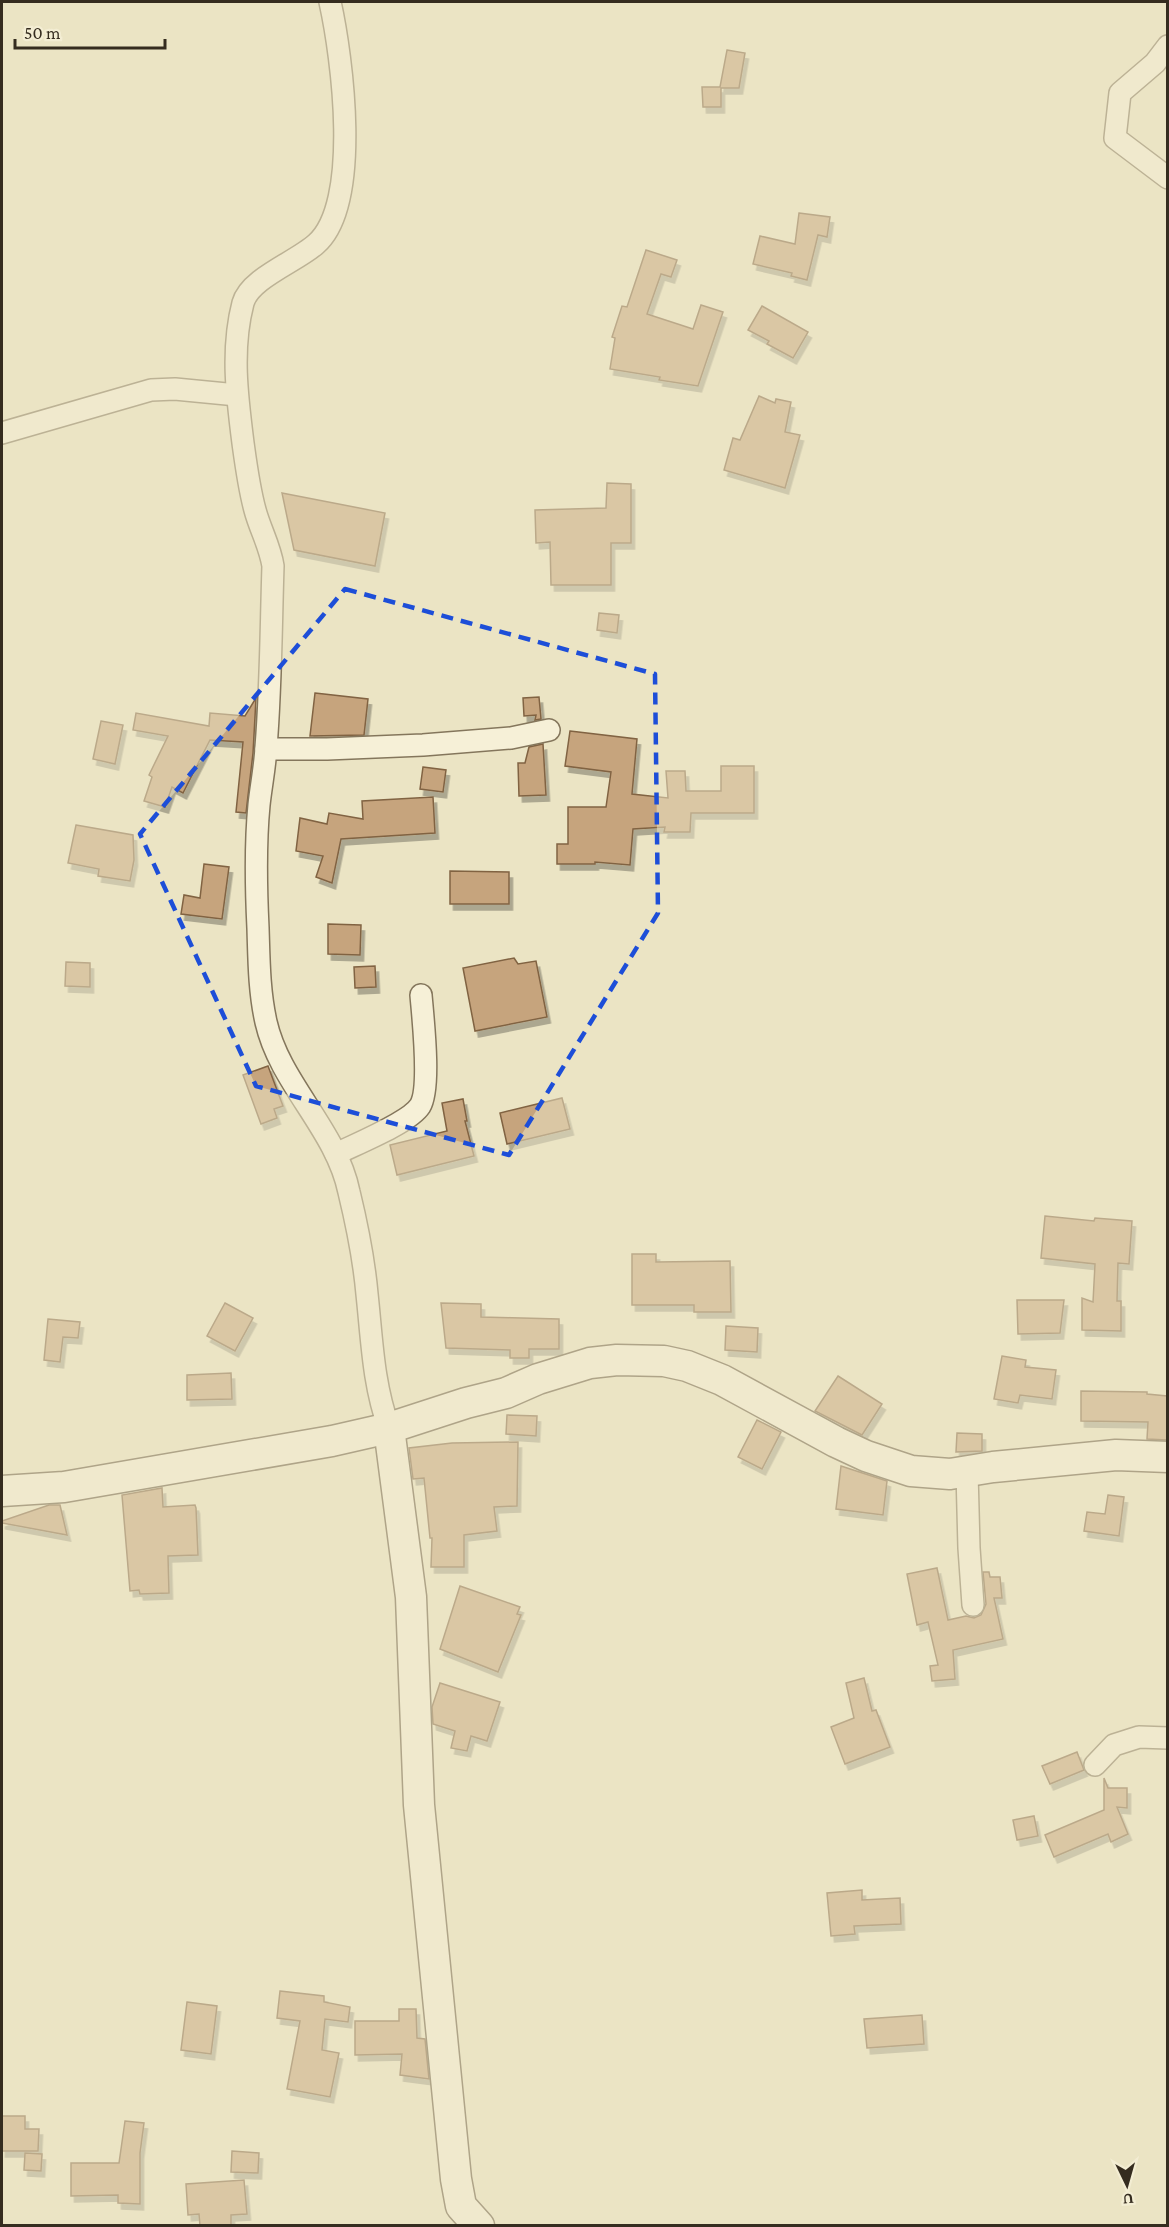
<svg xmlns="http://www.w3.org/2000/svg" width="1169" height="2227" viewBox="0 0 1169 2227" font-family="'Crimson Pro',serif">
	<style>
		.building { fill: #c6a47d; stroke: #816343; stroke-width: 1.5; filter: url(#shadow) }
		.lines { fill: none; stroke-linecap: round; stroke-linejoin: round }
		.street-casing { stroke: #84765c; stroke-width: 24 }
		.secondary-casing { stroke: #66573f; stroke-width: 33 }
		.street { stroke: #f6f0d7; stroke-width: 21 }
		.secondary { stroke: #f6f0d7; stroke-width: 30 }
		.marked { fill: none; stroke: #1d4ed8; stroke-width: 4.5; stroke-dasharray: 12 8; stroke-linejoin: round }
	</style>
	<defs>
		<filter id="shadow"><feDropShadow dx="3.5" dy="6" stdDeviation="0" flood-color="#0004"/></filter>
	</defs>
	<rect width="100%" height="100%" fill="#ebe4c4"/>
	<g class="building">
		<polygon points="727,50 745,53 739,88 721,88 721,107 703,107 702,87 720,87"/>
		<polygon points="799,213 830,217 827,237 818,235 807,280 791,276 792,273 753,264 760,236 795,244"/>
		<polygon points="646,250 677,260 671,277 661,274 647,314 693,329 701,305 723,312 698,386 659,380 660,377 610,369 615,338 612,337 622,306 627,307"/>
		<polygon points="762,306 808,332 793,358 767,344 769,341 748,330"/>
		<polygon points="759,396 775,403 776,399 791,402 785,432 800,435 785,488 724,470 733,438 740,440"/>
		<polygon points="607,483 631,484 631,543 611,543 611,585 551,585 550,542 536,543 535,510 606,508"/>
		<polygon points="282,493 385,513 375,566 294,550"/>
		<polygon points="599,613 619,615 617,633 597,630"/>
		<polygon points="315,693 368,699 364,735 310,736"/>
		<polygon points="539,697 541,719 535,720 536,715 524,716 523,698"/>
		<polygon points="256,698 253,753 246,813 236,812 243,742 210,740 183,793 172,787 165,807 144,801 152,777 149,775 168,736 133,730 136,713 209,726 210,713 245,716"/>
		<polygon points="101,721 123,725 115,764 93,759"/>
		<polygon points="570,731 637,739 632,794 668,798 666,771 685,771 686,791 721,791 721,766 754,766 754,813 691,813 690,832 664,832 665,827 633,829 630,865 595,862 595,864 557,864 557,844 568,844 568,807 606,807 611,772 565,766"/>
		<polygon points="543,744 546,795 519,796 518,763 525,763 529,747"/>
		<polygon points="423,767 446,770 443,792 420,789"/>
		<polygon points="433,797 435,833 341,839 332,883 316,877 323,856 296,851 300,818 327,824 329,813 363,819 362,801"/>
		<polygon points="76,825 133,835 134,860 130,881 98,876 99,869 68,863"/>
		<polygon points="204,864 229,867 222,919 181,914 184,895 200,898"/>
		<polygon points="450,871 509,872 509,904 450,904"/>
		<polygon points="328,924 361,925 360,955 328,954"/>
		<polygon points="514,958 518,964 536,961 547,1017 475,1031 463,968"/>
		<polygon points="66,962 90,963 90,987 65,986"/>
		<polygon points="375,966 376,987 355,988 354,967"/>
		<polygon points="268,1066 283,1106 274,1109 277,1118 261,1124 243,1075"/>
		<polygon points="562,1098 570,1129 507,1144 500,1113"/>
		<polygon points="463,1099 467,1121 465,1121 474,1156 397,1175 390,1145 447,1131 442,1103"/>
		<polygon points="1045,1216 1094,1221 1095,1218 1132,1221 1129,1264 1118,1263 1117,1301 1121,1301 1121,1331 1082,1330 1082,1298 1093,1302 1095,1264 1041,1258"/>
		<polygon points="632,1254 656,1254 656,1262 730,1261 731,1312 694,1312 694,1305 632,1305"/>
		<polygon points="1017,1300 1064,1300 1060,1333 1018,1334"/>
		<polygon points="225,1303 253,1318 235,1351 207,1336"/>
		<polygon points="441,1303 481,1304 481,1317 559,1319 559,1349 529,1349 529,1358 510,1358 510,1350 446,1348"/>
		<polygon points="48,1319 80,1322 78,1338 63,1337 60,1362 44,1360"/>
		<polygon points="726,1326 758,1328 757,1352 725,1350"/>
		<polygon points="1002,1356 1026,1360 1025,1367 1056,1370 1052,1399 1020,1395 1018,1403 994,1399"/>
		<polygon points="231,1373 232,1399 187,1400 187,1375"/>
		<polygon points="838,1376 882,1404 862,1435 815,1411"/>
		<polygon points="1081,1391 1147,1392 1147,1394 1167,1396 1167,1440 1147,1439 1148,1422 1081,1421"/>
		<polygon points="507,1415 537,1416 536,1436 506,1434"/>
		<polygon points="757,1420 781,1432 762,1469 738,1457"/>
		<polygon points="957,1433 982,1434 982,1451 956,1452"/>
		<polygon points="518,1442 517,1506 494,1507 497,1531 464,1535 464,1567 431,1567 432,1538 430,1538 424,1478 413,1479 409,1448 452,1443"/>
		<polygon points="841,1466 887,1481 883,1515 836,1509"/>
		<polygon points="162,1488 163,1507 195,1505 196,1508 198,1555 168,1556 169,1593 140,1594 139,1590 130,1591 122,1495"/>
		<polygon points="1108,1495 1124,1497 1119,1536 1084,1531 1087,1512 1105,1514"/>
		<polygon points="49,1505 60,1505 67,1535 2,1523 2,1521"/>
		<polygon points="937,1568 948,1620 966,1616 974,1618 981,1615 986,1604 983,1572 989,1572 990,1577 1000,1577 1002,1598 994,1598 1003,1639 953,1650 955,1679 932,1681 930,1666 938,1665 928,1622 917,1625 907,1574"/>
		<polygon points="460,1586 520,1607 517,1614 521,1615 498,1672 440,1649"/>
		<polygon points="864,1678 872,1711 876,1710 890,1747 845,1764 831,1727 854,1718 846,1683"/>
		<polygon points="440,1683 500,1702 487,1741 471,1736 467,1751 451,1748 455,1731 433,1724 432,1707"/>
		<polygon points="1077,1752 1084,1770 1050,1784 1042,1766"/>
		<polygon points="1104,1778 1108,1788 1127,1788 1127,1808 1117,1807 1128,1834 1111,1842 1108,1834 1054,1857 1045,1835 1104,1810"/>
		<polygon points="1034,1816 1038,1836 1017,1840 1013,1820"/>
		<polygon points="862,1890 862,1900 900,1898 901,1924 854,1926 855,1934 831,1936 827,1893"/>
		<polygon points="280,1991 324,1996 324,2002 350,2007 348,2022 325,2019 322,2050 339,2053 330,2097 287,2089 300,2021 277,2018"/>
		<polygon points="187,2002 217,2006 211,2054 181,2050"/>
		<polygon points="399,2009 416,2009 417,2038 425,2039 429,2079 400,2075 402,2054 355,2055 355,2021 399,2021"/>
		<polygon points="922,2015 924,2044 867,2048 864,2019"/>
		<polygon points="2,2116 25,2116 25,2129 39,2129 38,2151 2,2151"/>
		<polygon points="125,2121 144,2123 140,2153 140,2204 118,2203 118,2195 71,2196 71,2163 119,2163"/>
		<polygon points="232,2151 259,2153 258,2173 231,2172"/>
		<polygon points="25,2153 42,2154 41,2171 24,2170"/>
		<polygon points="244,2180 247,2214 231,2215 231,2226 200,2226 199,2214 188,2215 186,2184"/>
	</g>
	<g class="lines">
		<defs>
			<g id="street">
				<path d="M330,2C342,56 362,204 316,244C296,262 250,278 243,303C231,349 237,396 243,443C246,465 249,488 255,510C260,529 270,546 273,566C271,626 271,687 266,747C265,767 261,786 259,805C255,846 256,887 258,928C259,959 259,991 266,1022C280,1084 336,1129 349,1192C357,1225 364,1260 367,1294C372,1340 373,1384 389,1428"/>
				<polyline points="1168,46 1155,63 1120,93 1115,138 1168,178"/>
				<polyline points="2,433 151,390 175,389 237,395"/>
				<polyline points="266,749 327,749 423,745 511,738 549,730"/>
				<path d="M336,1154C356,1144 409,1123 420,1106C431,1088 423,1019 421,995"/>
				<polyline points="967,1472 969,1548 973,1605"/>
				<polyline points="1095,1765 1114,1745 1139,1737 1168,1738"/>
			</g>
			<g id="secondary">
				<polyline points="389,1428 411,1597 419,1805 456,2179 461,2206 479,2226"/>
				<polyline points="2,1491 64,1487 332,1441 389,1428 466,1403 506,1393 538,1379 590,1363 617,1360 664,1361 687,1366 722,1380 836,1442 866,1456 911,1471 950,1474 993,1467 1116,1455 1168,1457"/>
			</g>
		</defs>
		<use href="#street" class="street-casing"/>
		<use href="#secondary" class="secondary-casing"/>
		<use href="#street" class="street"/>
		<use href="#secondary" class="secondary"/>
	</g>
	<path d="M0 0H1169V2227H0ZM345,589L655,674L658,913L509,1155L256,1086L140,834Z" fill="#ebe4c4" fill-opacity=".55" fill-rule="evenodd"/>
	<path class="marked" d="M345,589L655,674L658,913L509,1155L256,1086L140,834Z"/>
	<rect width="1169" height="2227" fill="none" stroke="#352c1f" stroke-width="6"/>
	<g transform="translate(1127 2185) rotate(175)" stroke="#f3edd3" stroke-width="4.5" paint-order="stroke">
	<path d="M0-4.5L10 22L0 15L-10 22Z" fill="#352c1f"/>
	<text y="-9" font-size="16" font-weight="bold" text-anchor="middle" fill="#352c1f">U</text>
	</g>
	<path d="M15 39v9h150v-9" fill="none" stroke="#352c1f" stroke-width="3"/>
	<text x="24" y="39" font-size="18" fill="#352c1f" stroke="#f3edd3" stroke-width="4.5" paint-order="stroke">50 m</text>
</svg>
